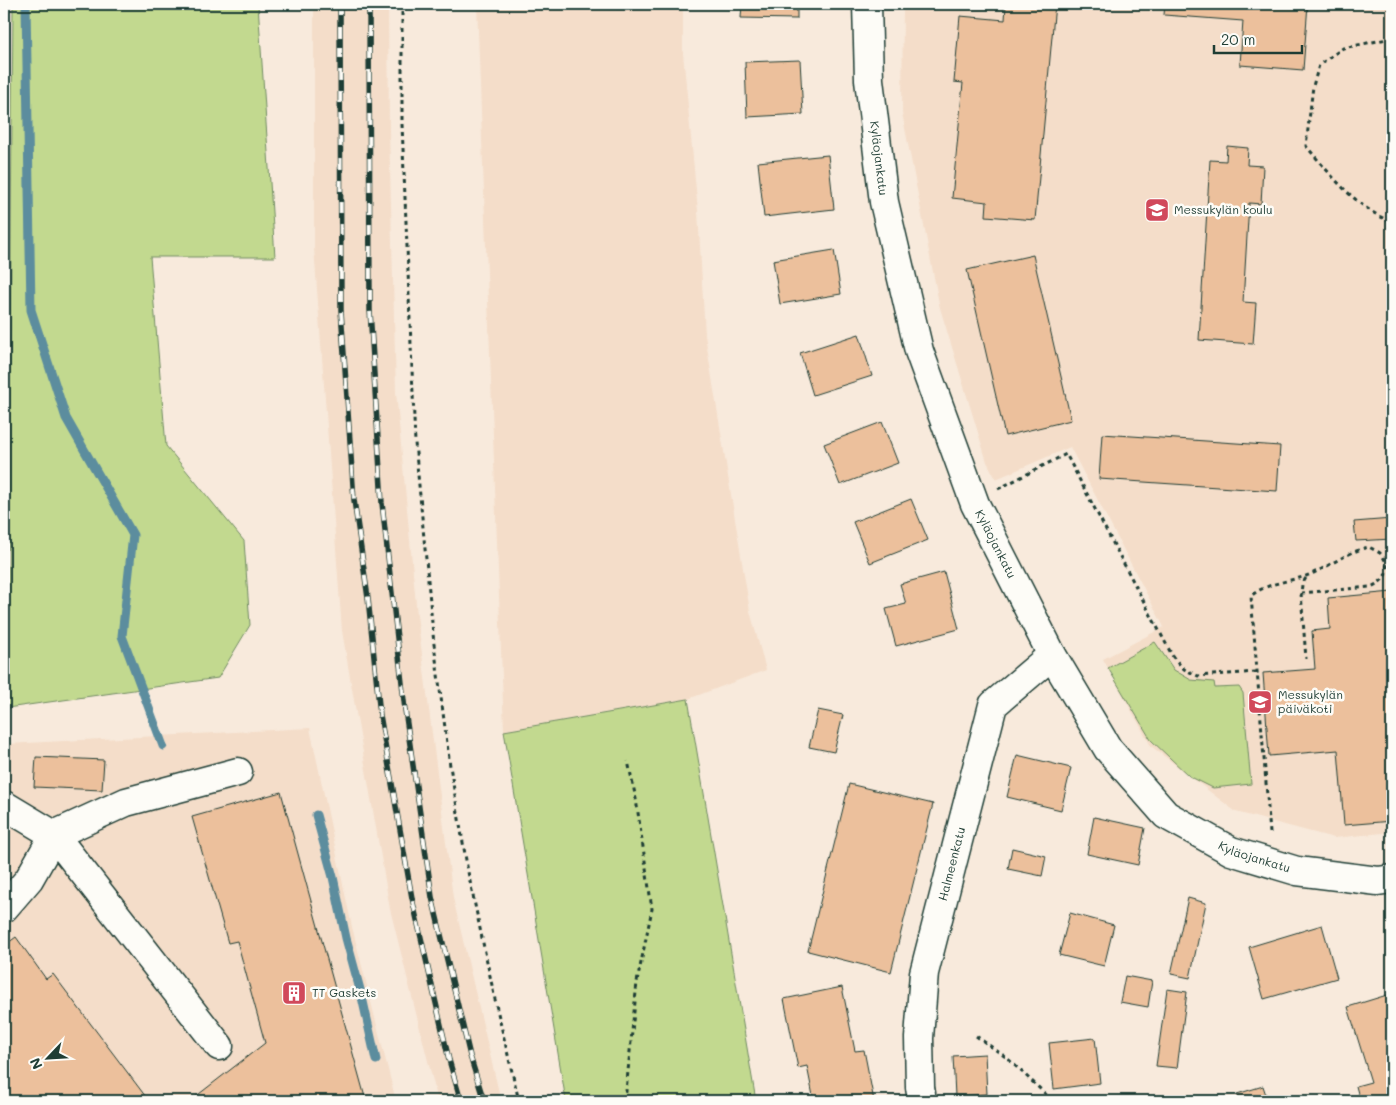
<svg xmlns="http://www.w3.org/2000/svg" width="1396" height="1105" viewBox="0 0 1396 1105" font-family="Mali,sans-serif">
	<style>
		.built { fill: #f4ddc9 }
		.green { fill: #c2d98f; stroke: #708b62 }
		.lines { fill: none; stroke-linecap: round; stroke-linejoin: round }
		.stream { stroke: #5c8d9e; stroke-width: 9 }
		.building { fill: #ecc09c; stroke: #1f3d34 }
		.minor-casing { stroke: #1f3d34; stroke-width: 31 }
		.path { stroke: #1f3d34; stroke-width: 3; stroke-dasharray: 4 4; stroke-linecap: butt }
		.minor { stroke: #fdfcf7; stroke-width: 28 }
		.rail-casing { stroke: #1f3d34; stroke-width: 5.5 }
		.rail { stroke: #fdfcf7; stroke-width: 4; stroke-dasharray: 11; stroke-linecap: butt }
		.labels { text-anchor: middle; stroke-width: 5; stroke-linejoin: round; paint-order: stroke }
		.street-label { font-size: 12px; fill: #1f3d34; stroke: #fdfcf7 }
		.poi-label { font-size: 12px; fill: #1f3d34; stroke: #fdfcf7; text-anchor: start }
	</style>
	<rect width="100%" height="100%" fill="#f8eadc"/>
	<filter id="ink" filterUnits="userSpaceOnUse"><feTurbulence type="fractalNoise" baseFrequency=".02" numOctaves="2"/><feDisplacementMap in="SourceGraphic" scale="10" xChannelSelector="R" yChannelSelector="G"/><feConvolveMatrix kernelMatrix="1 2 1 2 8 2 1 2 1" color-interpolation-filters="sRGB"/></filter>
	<g filter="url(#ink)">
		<g class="built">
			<polygon points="314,4 388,4 389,130 396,392 417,615 453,898 501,1101 438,1101 390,909 352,689 342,631 314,248"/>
			<polygon points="477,4 683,4 683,53 698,211 705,335 750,611 766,670 688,699 504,731"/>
			<polygon points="903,4 1392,4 1392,832 1334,838 1236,812 1151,746 1103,659 1164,627 1070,447 996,479 987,462 940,308 902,113"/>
			<polygon points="310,728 352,927 396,1101 4,1101 4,754 7,744"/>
		</g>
		<g class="green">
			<polygon points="13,4 258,4 275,257 150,257 166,446 244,541 250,625 218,678 7,708"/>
			<polygon points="1155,642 1174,670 1191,680 1214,682 1215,688 1239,687 1243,693 1251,784 1213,788 1189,776 1151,740 1108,668"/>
			<polygon points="688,699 756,1101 566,1101 504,731"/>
		</g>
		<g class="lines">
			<g class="stream">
				<polyline points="26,4 31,310 66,418 133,535 122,636 163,746"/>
				<polyline points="316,815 333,877 346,938 362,997 376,1060"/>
			</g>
		</g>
		<g class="building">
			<polygon points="530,4 626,4 626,9 530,7"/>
			<polygon points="742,4 797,4 797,19 741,18"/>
			<polygon points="1006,4 1055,4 1035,220 986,216 987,202 952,198 963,83 954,82 960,16 1005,20"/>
			<polygon points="1165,4 1308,4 1303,70 1240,65 1243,21 1164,15"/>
			<polygon points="800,60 803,114 747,117 745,62"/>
			<polygon points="1227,146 1248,148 1247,165 1263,166 1261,204 1249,203 1243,302 1256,303 1253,344 1199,340 1210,160 1226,161"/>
			<polygon points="828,155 834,209 764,217 758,162"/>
			<polygon points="834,250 841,294 780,304 773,260"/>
			<polygon points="1033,255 1071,420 1005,436 967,270"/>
			<polygon points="859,334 872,376 813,395 800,353"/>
			<polygon points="882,422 898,463 840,485 824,444"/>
			<polygon points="1102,434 1280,446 1277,491 1099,479"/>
			<polygon points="911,499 928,540 870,563 853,522"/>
			<polygon points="1392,519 1392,539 1356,541 1354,522"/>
			<polygon points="944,572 959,629 896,646 886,609 906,604 900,584"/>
			<polygon points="1392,592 1392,821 1344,825 1338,750 1269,756 1263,673 1315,669 1312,631 1330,629 1328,598"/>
			<polygon points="818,710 843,715 834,752 809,747"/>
			<polygon points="1017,755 1071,768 1061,810 1007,797"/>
			<polygon points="36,757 104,760 102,790 34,787"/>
			<polygon points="849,784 933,804 891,972 808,951"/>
			<polygon points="281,792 366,1101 190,1101 265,1043 237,941 228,943 192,817"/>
			<polygon points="1094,817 1145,828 1138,865 1087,854"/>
			<polygon points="1012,848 1046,856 1042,876 1008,869"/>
			<polygon points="1188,898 1206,903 1190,978 1171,974"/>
			<polygon points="1070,913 1114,925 1104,966 1059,955"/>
			<polygon points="1322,925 1337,978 1264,999 1249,947"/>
			<polygon points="16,937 46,979 53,974 149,1101 4,1101 4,946"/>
			<polygon points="1125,976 1152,981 1148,1007 1120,1002"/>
			<polygon points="842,987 855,1051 864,1050 874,1101 814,1101 807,1066 798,1068 784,999"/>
			<polygon points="1167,989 1187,992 1177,1068 1156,1066"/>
			<polygon points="1387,995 1392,1013 1392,1101 1360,1101 1356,1086 1371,1082 1348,1007"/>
			<polygon points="1095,1038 1100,1083 1054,1089 1049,1043"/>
			<polygon points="985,1054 987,1094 955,1096 953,1056"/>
			<polygon points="1263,1086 1268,1101 1240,1101 1237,1094"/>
		</g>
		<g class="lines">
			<defs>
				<g id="minor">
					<path id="s1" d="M867,4L869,80L884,202L919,351L975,504L1052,655L1108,749L1166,815L1231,851L1297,871L1378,881L1392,879"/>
					<polyline points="4,805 54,835 219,1046"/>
					<polyline points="4,908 29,879 54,835 126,802 238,772"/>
					<path id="s2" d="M922,1101L920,1087L919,1038L924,973L993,705L1052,655"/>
				</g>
			</defs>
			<use href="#minor" class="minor-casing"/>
			<g class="path">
				<polyline points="402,4 402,124 415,443 434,644 450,766 468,872 497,1009 519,1101"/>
				<path d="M1392,38L1343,48L1319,65L1313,86L1306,146C1331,175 1356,208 1392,222"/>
				<polyline points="998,489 1066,454 1173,657 1184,669 1198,676 1257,672"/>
				<polyline points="1301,593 1306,659"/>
				<path d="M1270,833L1251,596C1266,583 1287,582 1306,576C1328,568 1346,552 1369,547C1372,549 1377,551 1380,553C1393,567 1386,582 1370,587L1301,593L1302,585L1307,576"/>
				<polyline points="976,1036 1007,1058 1053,1101"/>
				<polyline points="625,1101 637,982 652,909 636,799 628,761"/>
			</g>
			<use href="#minor" class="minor"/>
			<defs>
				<g id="rail">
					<polyline points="340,4 341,310 354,500 368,598 380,715 412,898 449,1060 461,1101"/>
					<polyline points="369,4 370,310 382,503 405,710 432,897 470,1056 484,1101"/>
				</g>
			</defs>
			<use href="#rail" class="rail-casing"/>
			<use href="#rail" class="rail"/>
		</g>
	</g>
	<defs>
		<symbol id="school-square" viewBox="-11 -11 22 22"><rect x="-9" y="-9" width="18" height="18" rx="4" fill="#d1495b" stroke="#fdfcf7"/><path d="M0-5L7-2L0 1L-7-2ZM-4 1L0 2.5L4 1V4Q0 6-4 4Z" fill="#fff"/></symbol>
		<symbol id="building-square" viewBox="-11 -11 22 22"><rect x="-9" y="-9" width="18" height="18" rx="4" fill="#d1495b" stroke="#fdfcf7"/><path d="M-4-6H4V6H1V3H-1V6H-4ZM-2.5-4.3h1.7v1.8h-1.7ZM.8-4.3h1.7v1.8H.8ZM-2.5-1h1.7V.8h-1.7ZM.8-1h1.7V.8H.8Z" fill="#fff"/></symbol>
	</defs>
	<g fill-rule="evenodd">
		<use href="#school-square" x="1143" y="196" width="28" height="28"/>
		<use href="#school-square" x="1246" y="688" width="28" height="28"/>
		<use href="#building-square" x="280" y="979" width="28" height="28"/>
	</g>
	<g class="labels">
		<g class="street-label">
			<text dy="4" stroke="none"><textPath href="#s1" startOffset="155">Kyläojankatu</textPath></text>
			<text dy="4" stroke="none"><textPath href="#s1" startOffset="560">Kyläojankatu</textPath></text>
			<text dy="4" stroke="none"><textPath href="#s1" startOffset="980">Kyläojankatu</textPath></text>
			<text dy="4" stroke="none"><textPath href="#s2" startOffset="241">Halmeenkatu</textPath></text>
		</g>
		<g class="poi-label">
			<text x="1174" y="214">Messukylän koulu</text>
			<text x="1278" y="699">Messukylän<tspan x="1278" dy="14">päiväkoti</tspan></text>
			<text x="312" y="997">TT Gaskets</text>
		</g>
	</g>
	<rect width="1396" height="1105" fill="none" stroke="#fdfcf7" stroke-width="20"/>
	<rect x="10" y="10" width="1376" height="1085" fill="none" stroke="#1f3d34" stroke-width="2" filter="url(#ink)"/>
	<g transform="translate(48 1058) rotate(245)" stroke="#fdfcf7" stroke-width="4" paint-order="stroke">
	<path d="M0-4L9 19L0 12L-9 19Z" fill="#1f3d34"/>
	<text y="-8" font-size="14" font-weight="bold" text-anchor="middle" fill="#1f3d34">N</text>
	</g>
	<path d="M1214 45v8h88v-8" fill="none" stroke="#1f3d34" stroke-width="2.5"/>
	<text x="1221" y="45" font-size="15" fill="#1f3d34" stroke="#fdfcf7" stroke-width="4" paint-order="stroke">20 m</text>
</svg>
